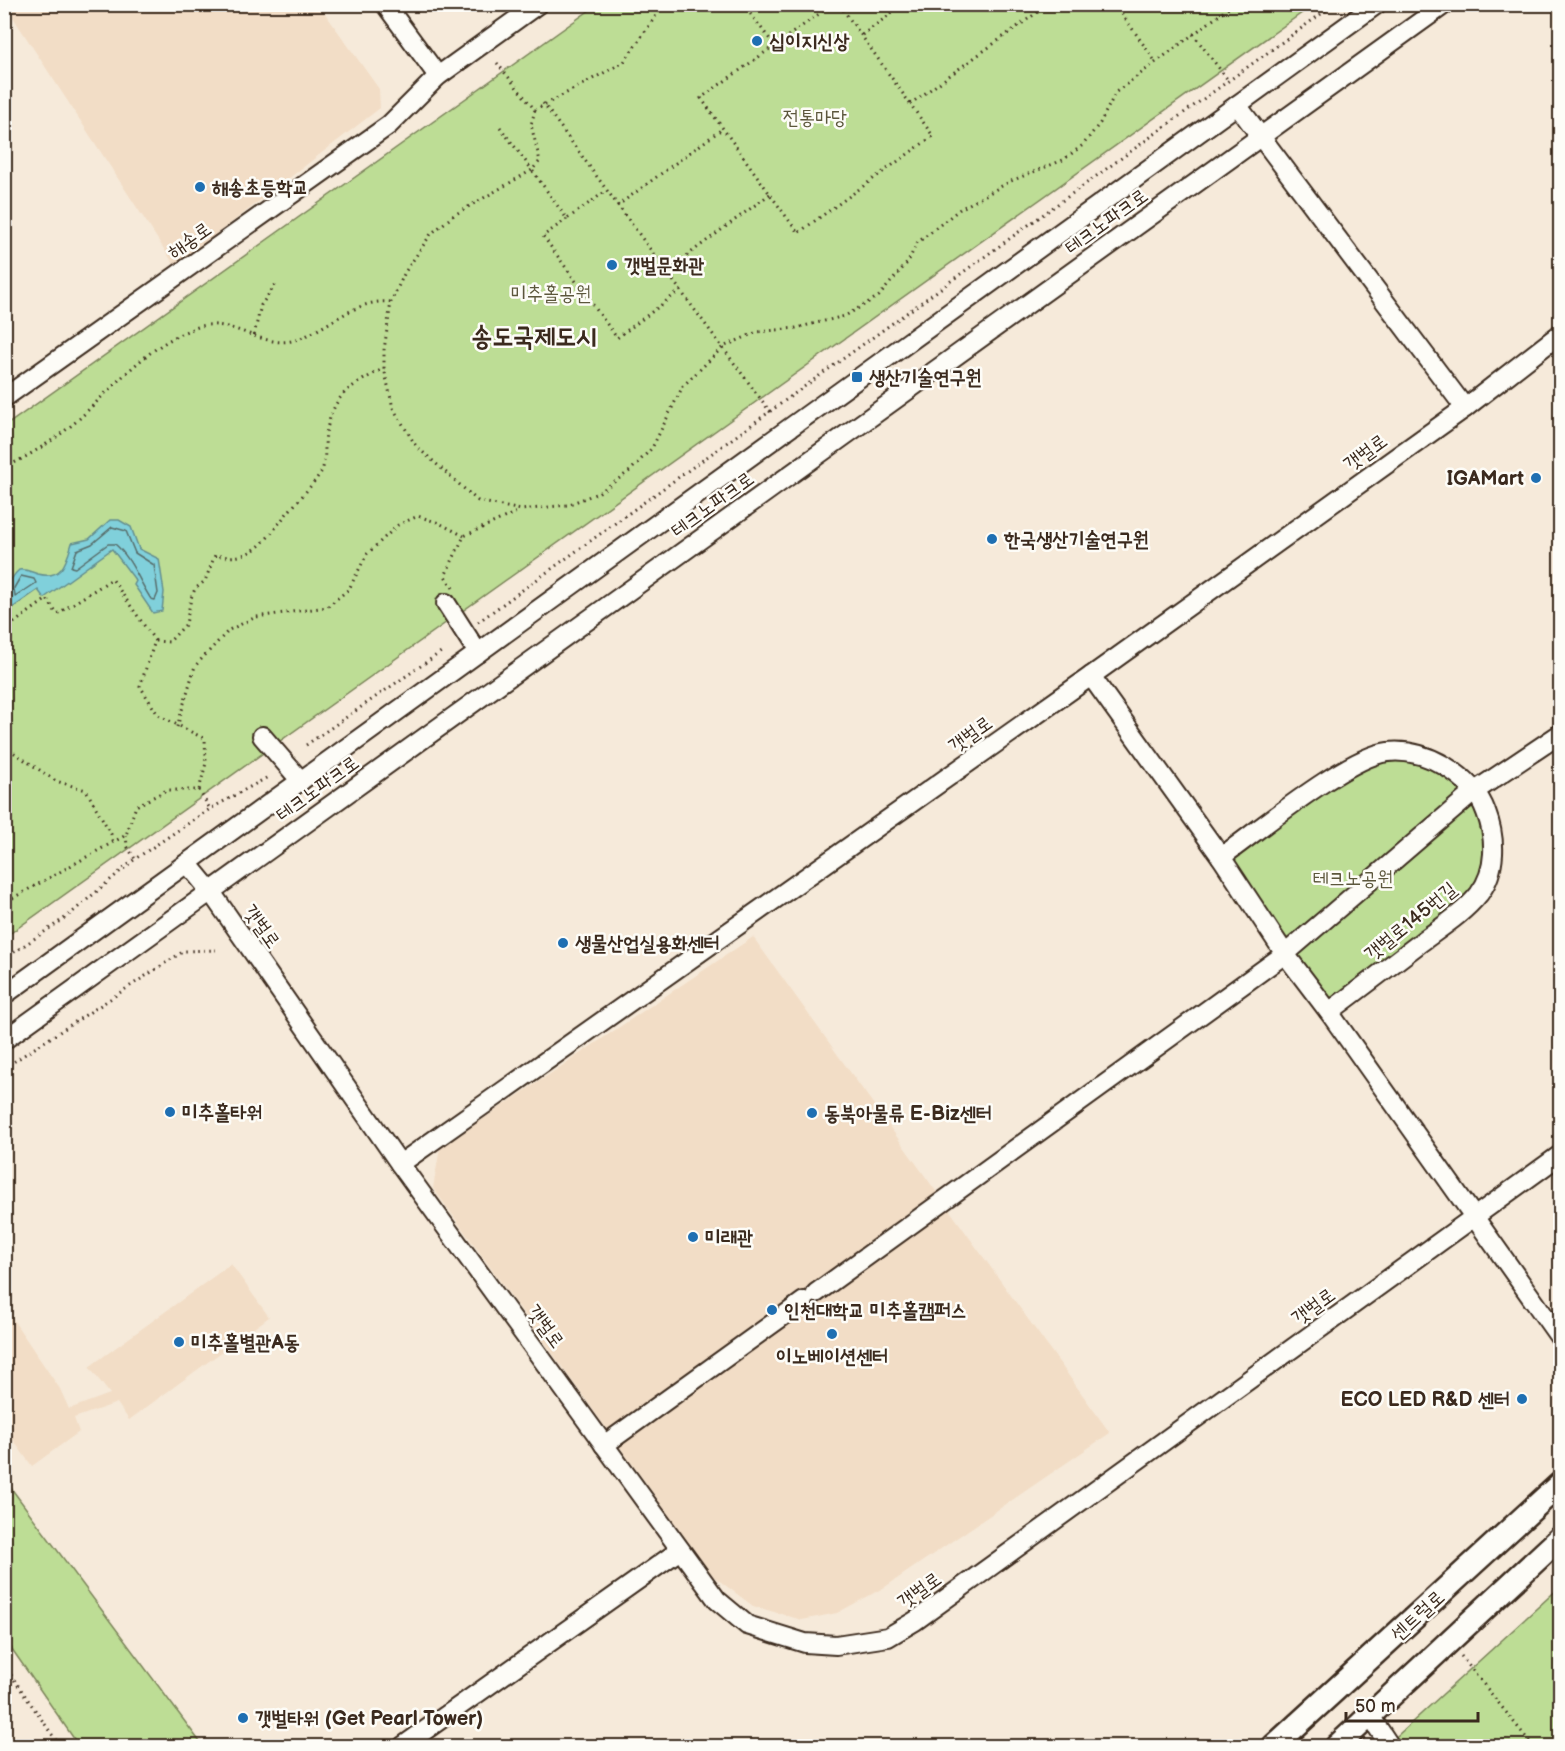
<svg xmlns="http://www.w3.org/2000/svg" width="1565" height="1751" viewBox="0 0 1565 1751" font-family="'Balsamiq Sans','Poor Story',sans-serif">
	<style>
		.built { fill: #f2ddc6 }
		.green { fill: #bddd95; stroke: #7c845a; stroke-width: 1.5 }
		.water { fill: #80d0db; stroke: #648e8f; stroke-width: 1.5 }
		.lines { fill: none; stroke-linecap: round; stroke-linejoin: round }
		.shore { stroke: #576c6a; stroke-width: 1.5 }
		.minor-casing { stroke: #3b2a1e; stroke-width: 22 }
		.major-casing { stroke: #3b2a1e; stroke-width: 27 }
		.path { stroke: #3b2a1e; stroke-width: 3; stroke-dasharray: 1.5 4.5; stroke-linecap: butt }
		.minor { stroke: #fdfcf7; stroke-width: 18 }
		.major { stroke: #fdfcf7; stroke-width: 22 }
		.poi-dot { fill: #1f6fb2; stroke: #fdfcf7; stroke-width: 2 }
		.labels { text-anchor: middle; stroke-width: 5; stroke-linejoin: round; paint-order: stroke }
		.poi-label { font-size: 20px; font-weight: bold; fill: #3b2a1e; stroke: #fdfcf7; text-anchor: start }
		.park-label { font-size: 20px; fill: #5c573c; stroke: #fdfcf7 }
		.street-label { font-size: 20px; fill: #3b2a1e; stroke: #fdfcf7 }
		.district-label { font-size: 26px; font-weight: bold; fill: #3b2a1e; stroke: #fdfcf7 }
	</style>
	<rect width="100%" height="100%" fill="#f6eada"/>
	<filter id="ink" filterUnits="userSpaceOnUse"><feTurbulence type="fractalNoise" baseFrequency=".0167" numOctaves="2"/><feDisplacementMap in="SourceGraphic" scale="12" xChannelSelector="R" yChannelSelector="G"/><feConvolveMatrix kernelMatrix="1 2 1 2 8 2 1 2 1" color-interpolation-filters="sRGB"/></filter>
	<g filter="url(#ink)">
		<g class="built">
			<polygon points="5,5 319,5 379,89 380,108 175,266"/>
			<polygon points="753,937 1110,1433 885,1587 837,1613 802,1620 753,1606 713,1576 433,1188 440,1148"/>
			<polygon points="231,1264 269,1317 129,1420 117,1403 74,1418 79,1432 32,1466 5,1429 5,1308 60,1389 69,1409 110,1394 89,1367"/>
		</g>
		<g class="green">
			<polygon points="597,5 1313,5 5,937 4,427"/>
			<polygon points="1388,752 1458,774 1494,832 1480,892 1329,1012 1221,857"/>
			<polygon points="5,1480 203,1746 79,1746 5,1639"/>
			<polygon points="1560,1587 1560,1746 1386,1746"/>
		</g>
		<path class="water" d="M110,520H119L131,527L139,549L159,559L164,592L162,611L153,613L134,585L136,581L112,549L44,598L38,590L5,613C4,598 7,580 19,570C26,569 31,572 38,574C62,580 66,563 72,543L89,539Z"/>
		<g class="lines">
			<g class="shore">
				<path d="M112,527L126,531L135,553L154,565L158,593L155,600L151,599C139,581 132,559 115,544H108L75,568L71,567L77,550L92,544Z"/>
				<polygon points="21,576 34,579 36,583 15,597 14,588"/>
			</g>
			<defs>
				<g id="minor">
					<polyline points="385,4 438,76"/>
					<polyline points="1237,105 1465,408"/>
					<polyline points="4,398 389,125 438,76 538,4"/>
					<polyline points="446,603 478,653"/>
					<polyline points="1091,676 1221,857 1285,954 1329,1012 1560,1338"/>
					<polyline points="262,736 301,781"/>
					<path d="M1221,857C1258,831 1348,756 1388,752C1408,750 1428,756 1445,766C1463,777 1479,792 1486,812C1496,838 1497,870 1479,894C1463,914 1440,928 1420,943C1390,966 1360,989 1329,1012"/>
					<polyline points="187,863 211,892 400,1164 717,1600 747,1625 805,1643 836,1645 888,1637 915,1621 1560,1155"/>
					<polyline points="4,995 1377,4"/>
					<polyline points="4,1040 1445,4"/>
					<polyline points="400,1164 1091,676 1465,408 1560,334"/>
					<polyline points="816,1293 1285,954 1475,791 1560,734"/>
					<polyline points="604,1445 804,1301"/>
					<polyline points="1370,1716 1390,1746"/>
					<polyline points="403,1746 680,1550"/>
				</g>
				<g id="major">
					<polyline points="1274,1746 1560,1484"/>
					<polyline points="1337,1746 1560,1538"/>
				</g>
			</defs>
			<use href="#minor" class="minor-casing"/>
			<use href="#major" class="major-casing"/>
			<g class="path">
				<polyline points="743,4 775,46"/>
				<polyline points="833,4 701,98 798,233 933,136 839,4"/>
				<polyline points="1115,4 1155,61"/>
				<polyline points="1193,34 1228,80"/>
				<polyline points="862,35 904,4"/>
				<polyline points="497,63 535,110 624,62 664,4"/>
				<polyline points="543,103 666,271 770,194"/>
				<polyline points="910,104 1049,4"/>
				<polyline points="535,110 531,125 540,161 532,170 567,219 606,191"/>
				<polyline points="500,127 532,170 454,215 431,234 405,272 391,302 384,350 384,368 393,408 416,446 478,501 521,510 567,505 598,493 630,471 652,448 683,386 723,347 757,332 796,328 845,316 879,296 908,262 917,243 960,209 1011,181 1063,160 1083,145 1100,123 1116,92 1234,4"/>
				<polyline points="617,206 722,129"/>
				<polyline points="567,219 543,236 617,338 681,290"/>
				<polyline points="666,271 771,413"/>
				<polyline points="254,335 261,305 276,284"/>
				<path d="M4,468C31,455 58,438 80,418C115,385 151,342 198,327C230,316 263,350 295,340C327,330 355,298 391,302"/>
				<polyline points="453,588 445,576 464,536 519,511"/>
				<polyline points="478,622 1335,4"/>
				<polyline points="4,630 47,599 57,614 112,579 155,641 140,686 158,715 205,739 206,763 199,790 167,790 136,806 126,835 4,903"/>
				<path d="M155,641L169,642L186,624L191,598L195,589L205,581L215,555C255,564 267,537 289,511C301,498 312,485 322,471C327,456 323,440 328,425C337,389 355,385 384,368"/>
				<polyline points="177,727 195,666 229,630 256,617 327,607 349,589 367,554 398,525 418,516 439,523 464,536"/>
				<polyline points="306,745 441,652"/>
				<polyline points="4,746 56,781 86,790 111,834 113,843"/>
				<polyline points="199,790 210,809"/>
				<polyline points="126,835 127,846 135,859"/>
				<polyline points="4,959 68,916 135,859 210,809 268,777"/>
				<polyline points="4,1068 184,951 216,950"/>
				<polyline points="1461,1656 1533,1746"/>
				<polyline points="4,1665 60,1746"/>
				<polyline points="1559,1746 1560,1741"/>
			</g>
			<use href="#minor" class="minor"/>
			<use href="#major" class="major"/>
		</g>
	</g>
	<g class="poi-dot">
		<circle cx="757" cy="41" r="6"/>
		<circle cx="200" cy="187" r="6"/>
		<circle cx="612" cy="265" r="6"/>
		<rect x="851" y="371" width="12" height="12" rx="3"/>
		<circle cx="1536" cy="478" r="6"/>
		<circle cx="992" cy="539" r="6"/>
		<circle cx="563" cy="943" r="6"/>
		<circle cx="170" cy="1112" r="6"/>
		<circle cx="812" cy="1113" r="6"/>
		<circle cx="693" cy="1237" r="6"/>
		<circle cx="772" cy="1310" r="6"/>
		<circle cx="832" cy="1334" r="6"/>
		<circle cx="179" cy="1342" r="6"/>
		<circle cx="1522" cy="1399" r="6"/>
		<circle cx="243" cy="1718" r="6"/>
	</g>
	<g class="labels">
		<g class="poi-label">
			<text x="769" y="48">십이지신상</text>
			<text x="212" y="194">해송초등학교</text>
			<text x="624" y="272">갯벌문화관</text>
			<text x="869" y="384">생산기술연구원</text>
			<text x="1524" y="485" text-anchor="end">IGAMart</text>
			<text x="1004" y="546">한국생산기술연구원</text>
			<text x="575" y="950">생물산업실용화센터</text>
			<text x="182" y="1119">미추홀타워</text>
			<text x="824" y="1120">동북아물류 E-Biz센터</text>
			<text x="705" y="1244">미래관</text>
			<text x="784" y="1317">인천대학교 미추홀캠퍼스</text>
			<text x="191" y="1349">미추홀별관A동</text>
			<text x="832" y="1363" text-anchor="middle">이노베이션센터</text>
			<text x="1510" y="1406" text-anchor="end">ECO LED R&amp;D 센터</text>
			<text x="255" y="1725">갯벌타워 (Get Pearl Tower)</text>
		</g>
		<g class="park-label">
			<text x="815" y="124">전통마당</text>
			<text x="551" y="300">미추홀공원</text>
			<text x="1353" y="885">테크노공원</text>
		</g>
		<g class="street-label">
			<text transform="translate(1106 221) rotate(-36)" y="7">테크노파크로</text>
			<text transform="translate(189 240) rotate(-35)" y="7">해송로</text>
			<text transform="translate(1365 452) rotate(-36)" y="7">갯벌로</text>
			<text transform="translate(712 504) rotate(-36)" y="7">테크노파크로</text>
			<text transform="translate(970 734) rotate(-35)" y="7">갯벌로</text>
			<text transform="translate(317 788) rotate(-36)" y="7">테크노파크로</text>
			<text transform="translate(1410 921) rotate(-39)" y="7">갯벌로145번길</text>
			<text transform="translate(262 926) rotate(55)" y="7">갯벌로</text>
			<text transform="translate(1313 1306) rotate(-36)" y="7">갯벌로</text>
			<text transform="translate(546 1326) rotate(54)" y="7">갯벌로</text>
			<text transform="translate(919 1590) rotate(-35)" y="7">갯벌로</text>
			<text transform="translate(1417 1615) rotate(-42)" y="7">센트럴로</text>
		</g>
		<g class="district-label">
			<text x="534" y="345">송도국제도시</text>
		</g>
	</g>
	<rect width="1565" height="1751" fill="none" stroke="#fdfcf7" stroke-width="24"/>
	<rect x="12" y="12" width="1541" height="1727" fill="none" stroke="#3b2a1e" stroke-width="2" filter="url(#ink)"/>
	<path d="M1346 1712v9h132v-9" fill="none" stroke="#3b2a1e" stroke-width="3"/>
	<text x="1355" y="1712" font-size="18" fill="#3b2a1e" stroke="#fdfcf7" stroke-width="4.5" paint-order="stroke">50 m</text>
</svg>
